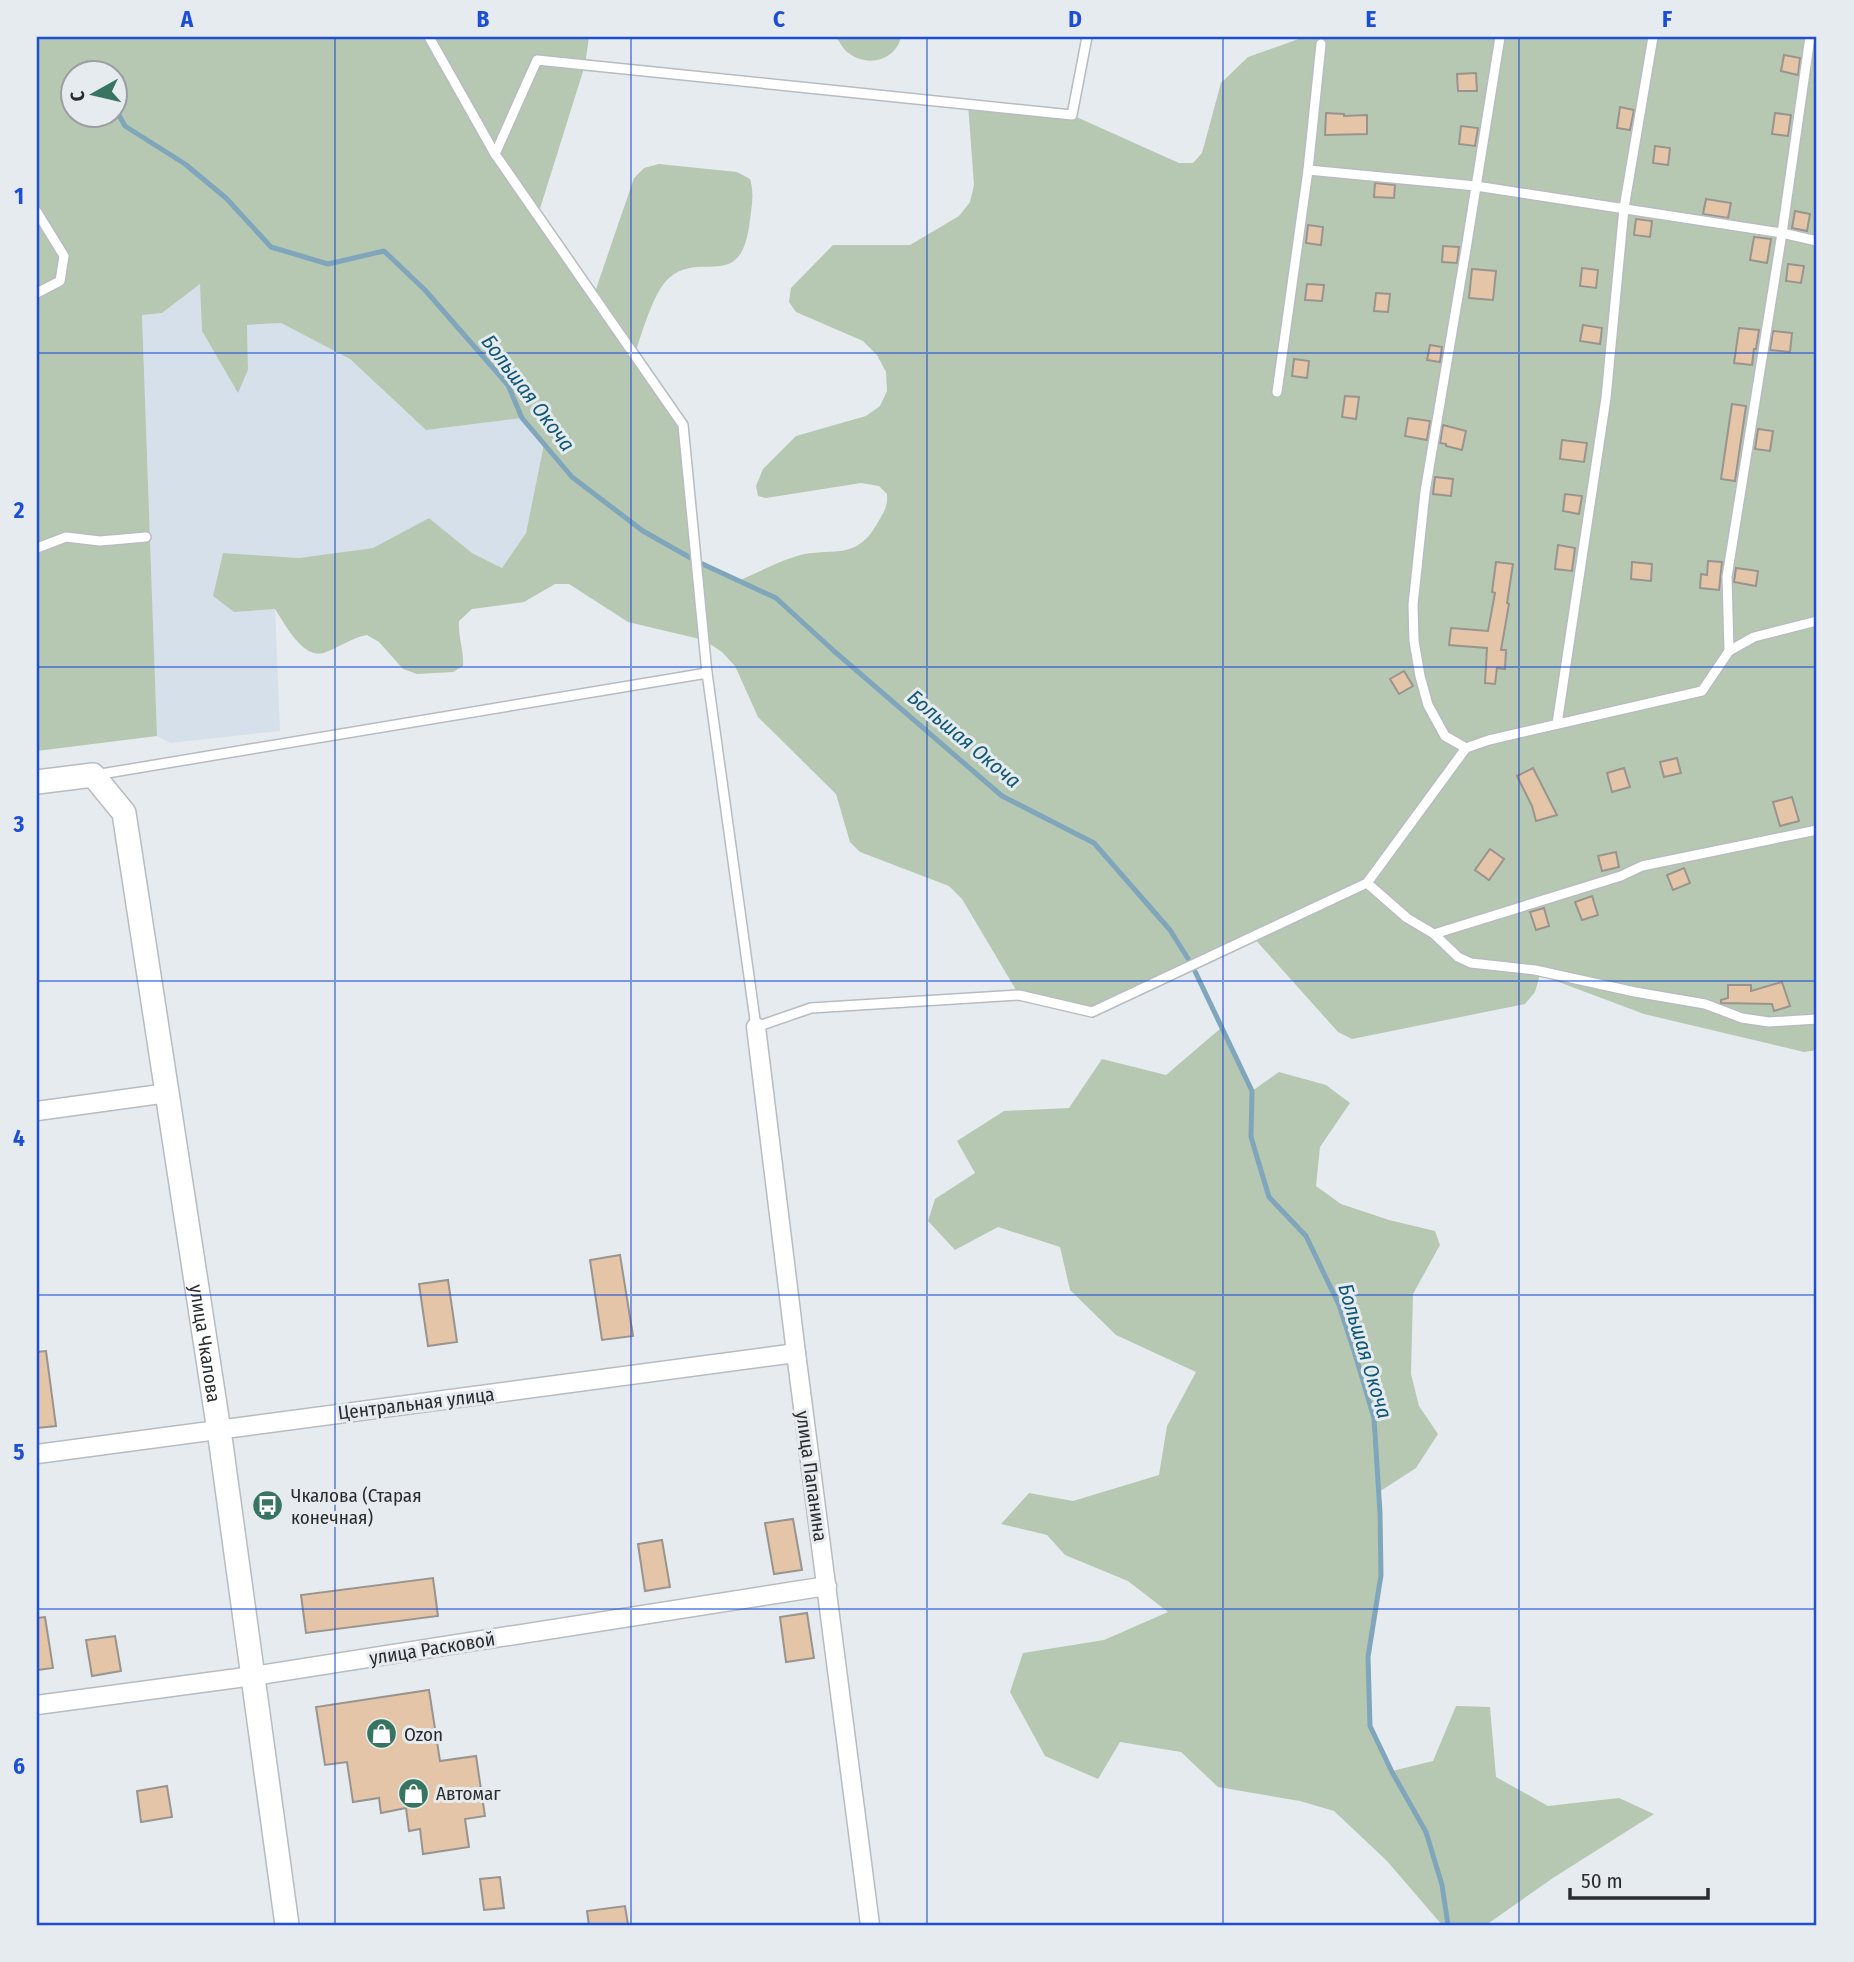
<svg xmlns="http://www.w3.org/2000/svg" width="1854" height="1962" viewBox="0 0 1854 1962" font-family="'Fira Sans Condensed',sans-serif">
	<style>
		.built { fill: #d5e0ea }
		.green { fill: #b6c8b2; fill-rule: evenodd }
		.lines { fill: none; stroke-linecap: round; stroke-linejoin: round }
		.stream { stroke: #80a6bc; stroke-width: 5 }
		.building { fill: #e4c5a8; stroke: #999490; stroke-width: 2 }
		.service-casing { stroke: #b7bcc0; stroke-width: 12 }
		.minor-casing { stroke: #b7bcc0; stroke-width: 21 }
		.tertiary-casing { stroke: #b7bcc0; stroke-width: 26 }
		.service { stroke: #fff; stroke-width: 9 }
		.minor { stroke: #fff; stroke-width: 18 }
		.tertiary { stroke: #fff; stroke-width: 23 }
		.grid { fill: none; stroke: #1d4ed8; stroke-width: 2; stroke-opacity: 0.55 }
		.labels { text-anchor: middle; stroke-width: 6; stroke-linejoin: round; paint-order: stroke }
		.street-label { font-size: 19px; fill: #2a2c2d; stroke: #e6ebef }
		.poi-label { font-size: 19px; fill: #2a2c2d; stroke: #e6ebef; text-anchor: start }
		.water-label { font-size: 21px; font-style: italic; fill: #115776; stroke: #e6ebef }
		.neatline { fill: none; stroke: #1d4ed8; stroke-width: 2.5 }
		.grid-label { font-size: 23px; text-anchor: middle; font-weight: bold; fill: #1d4ed8 }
	</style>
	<rect width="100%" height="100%" fill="#e6ebef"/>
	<polygon class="built" points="201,283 202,331 238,392 248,370 247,325 281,323 350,359 426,430 522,418 544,444 526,533 502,568 472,553 429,518 373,548 299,558 223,553 234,612 275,609 280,731 170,743 157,736 142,315 162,313"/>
	<g class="green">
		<path d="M37,37H589L585,65L538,215L594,295L634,178L644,168L659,164L737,172L750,179C755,195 751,210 749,227C739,292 701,250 669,278C653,292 642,334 634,356L683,425L696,561L738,581C757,573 775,563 794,557C829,545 854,564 877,524C883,513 888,508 887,494L879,486L861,483L766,498L758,496L756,486L763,469L796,436L866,416L880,406L887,391L886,372L877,355L863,341L796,312L789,302L791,288L833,245H910L959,216L970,202L974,185L968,104L1072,115L1179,163H1193L1202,153L1221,83L1248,57L1304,37H1817V1050L1804,1052L1644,1014L1540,975L1535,992L1525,1004L1352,1039L1338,1032L1252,936L1092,1012L1019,995L962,899L949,886L860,852L850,842L836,794L758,717L735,666L722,652L704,640L628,622L569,584H555L524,602L472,609L459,621C458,638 464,649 463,666L453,672L417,674L403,669L379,642L367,635C352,638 341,646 326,652C304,662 285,624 275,609L234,612L213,596L223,553L299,558L373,548L429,518L472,553L502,568L526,533L544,444L522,418L426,430L350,359L281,323L247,325L248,370L238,393L202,331L200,284L162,313L142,315L157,736L37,751ZM74,74H116V116H74Z"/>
		<path d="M836,37H901C895,62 865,68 846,51C842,47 839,41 836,37Z"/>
		<polygon points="1221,1028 1252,1091 1279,1072 1326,1085 1350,1103 1320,1147 1316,1186 1341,1204 1389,1220 1435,1231 1440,1245 1413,1294 1411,1374 1419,1406 1438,1434 1416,1468 1379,1492 1381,1575 1368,1657 1370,1726 1392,1771 1433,1761 1456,1706 1490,1707 1496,1777 1548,1806 1619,1798 1654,1814 1553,1878 1486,1925 1442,1925 1387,1861 1334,1811 1300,1801 1218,1787 1181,1752 1120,1742 1098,1779 1045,1756 1010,1692 1023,1653 1104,1640 1168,1612 1128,1581 1065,1555 1047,1535 1001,1524 1029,1493 1073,1501 1159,1475 1167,1426 1196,1372 1116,1335 1070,1290 1060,1247 998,1227 955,1250 928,1221 935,1199 975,1173 957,1141 1004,1111 1069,1108 1102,1059 1166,1075"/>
	</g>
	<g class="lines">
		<g class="stream">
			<polyline points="87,63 93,74"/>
			<polyline points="116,110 125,126 185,164 226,198 271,247 328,264 384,251 425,290 508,385 522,418 572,477 643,531 696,561 776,598 834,651 1002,796 1094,843 1170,930 1192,965 1252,1091 1251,1137 1269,1197 1306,1236 1339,1305 1355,1354 1374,1418 1380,1513 1381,1575 1368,1657 1370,1726 1392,1772 1426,1832 1442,1885 1448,1925"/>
		</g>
	</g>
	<g class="building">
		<polygon points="1784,55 1800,58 1798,75 1781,71"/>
		<polygon points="1476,73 1477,91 1458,91 1457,74"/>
		<polygon points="1620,107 1634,110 1630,130 1617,128"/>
		<polygon points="1326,113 1344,114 1344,116 1367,115 1367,134 1325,135"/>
		<polygon points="1775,113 1791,115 1788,136 1772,134"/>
		<polygon points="1461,126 1478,128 1475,146 1459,144"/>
		<polygon points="1655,146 1670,148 1668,165 1653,163"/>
		<polygon points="1375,183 1395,185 1394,198 1374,197"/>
		<polygon points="1706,199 1731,203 1728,218 1703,214"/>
		<polygon points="1795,211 1810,214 1807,231 1792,228"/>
		<polygon points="1636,219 1652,221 1650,237 1634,235"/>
		<polygon points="1308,225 1323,227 1321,245 1306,243"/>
		<polygon points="1754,237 1771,239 1767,263 1750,260"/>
		<polygon points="1443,246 1459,247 1457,263 1442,262"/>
		<polygon points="1788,264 1804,266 1801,283 1786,281"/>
		<polygon points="1582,268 1598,270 1596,288 1580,286"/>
		<polygon points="1472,269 1496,271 1493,300 1469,298"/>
		<polygon points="1307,284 1324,285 1322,301 1305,300"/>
		<polygon points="1376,293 1390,294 1388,312 1374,311"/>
		<polygon points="1583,325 1602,328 1600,344 1580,341"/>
		<polygon points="1739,328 1759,330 1756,349 1754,349 1752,365 1734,363"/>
		<polygon points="1773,331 1792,333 1790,352 1770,350"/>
		<polygon points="1430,345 1442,347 1440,362 1427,360"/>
		<polygon points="1294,359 1309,361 1307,378 1292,376"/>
		<polygon points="1345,396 1359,397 1356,419 1342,417"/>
		<polygon points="1732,404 1746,406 1735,481 1721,479"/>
		<polygon points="1408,418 1430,421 1427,440 1405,436"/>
		<polygon points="1443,425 1466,431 1462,450 1446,446 1446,444 1440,443"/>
		<polygon points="1758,429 1773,431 1770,451 1755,449"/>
		<polygon points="1562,440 1587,443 1584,462 1560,459"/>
		<polygon points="1435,477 1453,479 1451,496 1433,494"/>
		<polygon points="1565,494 1582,496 1579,514 1563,511"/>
		<polygon points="1558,545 1575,548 1572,571 1555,569"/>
		<polygon points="1708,561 1722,562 1719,590 1700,588 1701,574 1707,575"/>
		<polygon points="1496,562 1513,564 1507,603 1509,604 1501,650 1506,650 1505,669 1497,668 1495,684 1485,683 1487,648 1449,645 1451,628 1488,631 1495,593 1492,592"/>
		<polygon points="1632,562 1652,564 1651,581 1631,579"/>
		<polygon points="1736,568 1758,571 1756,586 1734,582"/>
		<polygon points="1404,671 1413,686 1399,694 1390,679"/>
		<polygon points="1677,758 1681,773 1664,777 1660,762"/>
		<polygon points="1533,768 1557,815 1536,821 1532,806 1517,776"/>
		<polygon points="1624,768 1630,787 1612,792 1607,773"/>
		<polygon points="1792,797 1799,821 1780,826 1773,802"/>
		<polygon points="1490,849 1504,859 1489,880 1475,870"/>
		<polygon points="1616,852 1619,867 1602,871 1598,856"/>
		<polygon points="1684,868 1690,883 1673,890 1667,875"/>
		<polygon points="1592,896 1598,915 1582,920 1575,902"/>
		<polygon points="1544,908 1549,926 1536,930 1530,912"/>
		<polygon points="1782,982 1790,1006 1774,1011 1772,1004 1721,1003 1721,1000 1728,998 1728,985 1751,985 1751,991"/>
		<polygon points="620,1255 633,1336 602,1340 590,1260"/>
		<polygon points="448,1280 457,1342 428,1346 419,1284"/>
		<polygon points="46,1351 56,1426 37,1428 37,1352"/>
		<polygon points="793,1519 802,1570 774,1574 765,1523"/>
		<polygon points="662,1540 670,1587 645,1591 638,1544"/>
		<polygon points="433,1578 438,1616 306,1633 301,1595"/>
		<polygon points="807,1613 814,1658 786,1662 780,1617"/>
		<polygon points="45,1617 53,1668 37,1670 37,1618"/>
		<polygon points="115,1636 121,1671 92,1676 86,1640"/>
		<polygon points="429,1690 440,1761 476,1756 485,1816 465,1819 469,1847 423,1854 420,1829 409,1831 406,1808 381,1813 379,1798 353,1802 347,1762 325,1765 316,1707"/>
		<polygon points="167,1786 172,1817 141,1822 137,1791"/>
		<polygon points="500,1877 504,1908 484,1910 480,1879"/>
		<polygon points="625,1906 628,1925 589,1925 587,1911"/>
	</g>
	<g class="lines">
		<defs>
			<g id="service">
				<polyline points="429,37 495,154 683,425 707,673"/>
				<polyline points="495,154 537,60 1072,115 1087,37"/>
				<polyline points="1308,170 1476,186 1782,233 1817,241"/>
				<polyline points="37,212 64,256 60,281 37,293"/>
				<polyline points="1277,392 1308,170 1321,44"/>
				<polyline points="37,548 66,537 100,541 146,537"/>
				<polyline points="1729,651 1754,637 1817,621"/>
				<polyline points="1557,724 1606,398 1624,208 1653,37"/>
				<polyline points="1466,748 1445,736 1428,705 1420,676 1414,641 1413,605 1425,492 1466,249 1500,37"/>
				<polyline points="95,775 707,673 756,1027 811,1008 1019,995 1092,1012 1367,883 1466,748 1489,740 1702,691 1729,651 1727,577 1782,233 1810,37"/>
				<polyline points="1367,883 1407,918 1434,934 1458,957 1471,963 1535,970 1635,992 1705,1004 1742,1018 1769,1022 1817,1019"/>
				<polyline points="1434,934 1621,876 1642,866 1817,830"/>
			</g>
			<g id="minor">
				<polyline points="756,1027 796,1353 870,1925"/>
				<polyline points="37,1111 168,1093"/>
				<polyline points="37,1454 796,1353"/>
				<polyline points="37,1705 253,1676 827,1586"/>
			</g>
			<g id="tertiary">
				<path id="s1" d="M37,782L93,775L124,813L221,1444L287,1925"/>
			</g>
		</defs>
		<use href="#service" class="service-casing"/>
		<use href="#minor" class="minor-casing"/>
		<use href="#tertiary" class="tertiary-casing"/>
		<use href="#service" class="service"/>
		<use href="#minor" class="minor"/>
		<use href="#tertiary" class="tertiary"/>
	</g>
	<path class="grid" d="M335,37V1925M631,37V1925M927,37V1925M1223,37V1925M1519,37V1925M37,353H1817M37,667H1817M37,981H1817M37,1295H1817M37,1609H1817"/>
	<defs>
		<symbol id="bus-disc" viewBox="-11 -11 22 22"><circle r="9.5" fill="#377561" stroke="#e6ebef"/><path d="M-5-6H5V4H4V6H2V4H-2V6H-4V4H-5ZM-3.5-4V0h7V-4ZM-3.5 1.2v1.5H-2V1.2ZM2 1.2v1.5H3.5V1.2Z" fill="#fff"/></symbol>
		<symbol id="shop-disc" viewBox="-11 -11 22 22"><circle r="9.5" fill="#377561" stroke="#e6ebef"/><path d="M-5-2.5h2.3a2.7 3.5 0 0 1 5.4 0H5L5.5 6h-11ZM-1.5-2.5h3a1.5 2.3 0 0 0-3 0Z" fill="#fff"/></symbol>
	</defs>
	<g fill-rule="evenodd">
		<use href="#bus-disc" x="250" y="1488" width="35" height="35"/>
		<use href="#shop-disc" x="364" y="1716" width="35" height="35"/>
		<use href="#shop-disc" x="396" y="1776" width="35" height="35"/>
	</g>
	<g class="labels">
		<g class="street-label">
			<text dy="7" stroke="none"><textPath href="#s1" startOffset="642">улица Чкалова</textPath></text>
			<text transform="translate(416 1403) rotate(-7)" y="7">Центральная улица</text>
			<text transform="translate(812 1476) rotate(82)" y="7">улица Папанина</text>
			<text transform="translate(432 1648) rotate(-9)" y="7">улица Расковой</text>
		</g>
		<g class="poi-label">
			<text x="291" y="1502">Чкалова (Старая<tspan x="291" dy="22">конечная)</tspan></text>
			<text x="404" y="1741">Ozon</text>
			<text x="436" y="1800">Автомаг</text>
		</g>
		<g class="water-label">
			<text transform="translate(528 393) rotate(53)" y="7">Большая Окоча</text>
			<text transform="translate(964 739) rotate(40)" y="7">Большая Окоча</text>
			<text transform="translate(1365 1351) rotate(73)" y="7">Большая Окоча</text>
		</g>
	</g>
	<rect width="1854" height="1962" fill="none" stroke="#e6ebef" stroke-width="77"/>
	<g transform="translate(94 94) rotate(262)"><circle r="33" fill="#e6ebef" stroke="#9b9fa1" stroke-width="2"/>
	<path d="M0-5L12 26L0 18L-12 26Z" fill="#377561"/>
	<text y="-10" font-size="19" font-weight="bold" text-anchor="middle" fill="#2a2c2d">С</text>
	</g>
	<path d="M1570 1888v10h138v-10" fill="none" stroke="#2a2c2d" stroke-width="3.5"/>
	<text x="1581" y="1888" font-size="21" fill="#2a2c2d" stroke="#e6ebef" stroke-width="5" paint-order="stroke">50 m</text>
	<rect x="38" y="38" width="1777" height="1886" class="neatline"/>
	<g class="grid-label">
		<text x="187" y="27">A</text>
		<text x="483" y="27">B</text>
		<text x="779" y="27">C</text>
		<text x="1075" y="27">D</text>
		<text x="1371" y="27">E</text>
		<text x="1667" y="27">F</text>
		<text x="19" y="204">1</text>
		<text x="19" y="518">2</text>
		<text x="19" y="832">3</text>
		<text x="19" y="1146">4</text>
		<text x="19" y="1460">5</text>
		<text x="19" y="1774">6</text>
	</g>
</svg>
